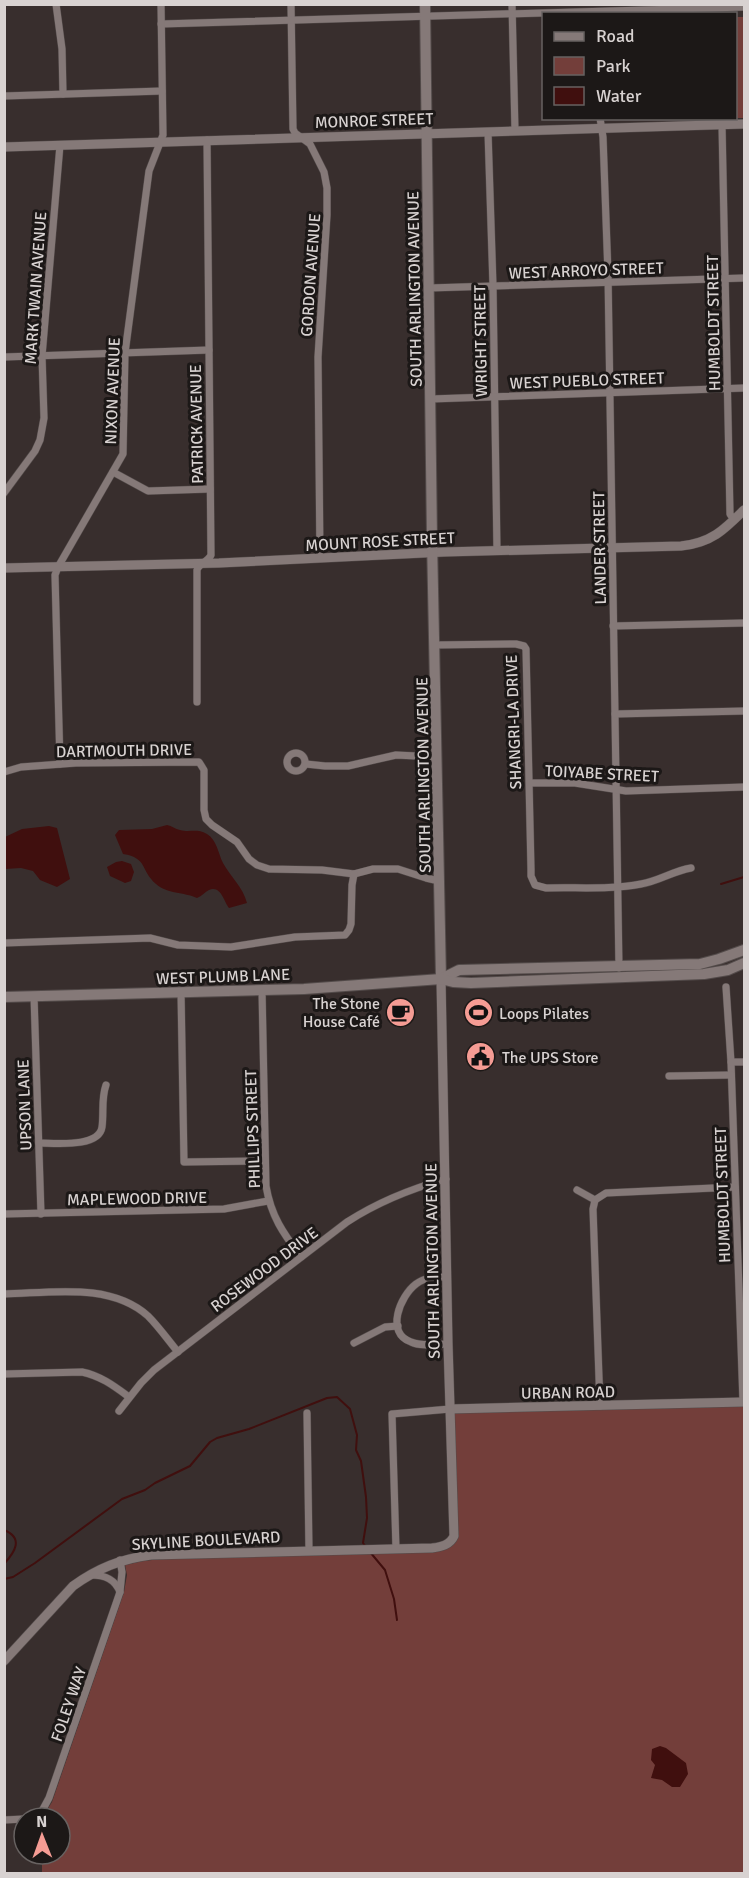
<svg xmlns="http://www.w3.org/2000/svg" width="749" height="1878" viewBox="0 0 749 1878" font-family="Signika,sans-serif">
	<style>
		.green { fill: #733e3a }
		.water { fill: #400f0e }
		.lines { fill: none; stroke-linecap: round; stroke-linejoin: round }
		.stream { stroke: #400f0e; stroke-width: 2 }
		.minor-casing { stroke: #534b4a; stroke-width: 8 }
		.tertiary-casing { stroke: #534b4a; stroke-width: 10 }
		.secondary-casing { stroke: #534b4a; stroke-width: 12 }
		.minor { stroke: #857978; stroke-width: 7 }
		.tertiary { stroke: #857978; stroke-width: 9 }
		.secondary { stroke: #857978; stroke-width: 10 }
		.labels { text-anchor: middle; stroke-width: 6; stroke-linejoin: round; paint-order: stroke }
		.street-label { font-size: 16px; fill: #d8d2d1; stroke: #1c1817 }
		.poi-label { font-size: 16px; fill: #d8d2d1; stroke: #1c1817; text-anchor: start }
	</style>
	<rect width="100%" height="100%" fill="#382e2d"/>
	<g class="green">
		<rect x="736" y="17" width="8" height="101"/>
		<polygon points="744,1406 744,1873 42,1874 42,1854 60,1854 60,1818 42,1818 52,1802 124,1592 127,1575 125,1565 142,1561 162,1559 452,1544 455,1413"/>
	</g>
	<g class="water">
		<path d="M167,825C172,826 175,829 180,830C190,833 196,828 207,834C217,840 218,853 223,863C230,876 243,887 247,903L229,908C224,902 221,885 209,890C205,892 202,896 197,898C184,892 167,894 156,884C140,870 148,858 123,854L115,835L119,830L152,829Z"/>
		<polygon points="49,826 57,828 70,879 57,887 40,880 33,871 21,868 5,869 5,837 22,829"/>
		<polygon points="122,861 131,864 134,872 131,881 125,883 110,876 107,867 116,862"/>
		<polygon points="660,1746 666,1748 686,1763 688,1774 680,1787 672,1787 662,1780 651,1778 655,1765 651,1760 652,1749"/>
	</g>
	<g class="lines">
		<g class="stream">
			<polyline points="721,884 744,877"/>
			<path d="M4,1530C24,1538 15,1552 4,1564"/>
			<polyline points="370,1552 385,1570 394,1599 397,1620"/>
			<polyline points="4,1579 13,1577 35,1563 122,1499 145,1490 155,1483 190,1466 210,1442 217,1438 249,1429 327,1398 337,1397 350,1409 357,1435 356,1450 361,1461 366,1497 367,1518 363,1543 367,1548"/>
		</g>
		<defs>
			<g id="minor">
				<polyline points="56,4 62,49 63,94"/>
				<polyline points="291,4 293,129 295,133 310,144 324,172 327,188 327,215 318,357 320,558"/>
				<polyline points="512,4 515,131"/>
				<polyline points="161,24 744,7"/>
				<polyline points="4,96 162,91"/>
				<polyline points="600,118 603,137 608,274 619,968"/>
				<polyline points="722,125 730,514 734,520"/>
				<polyline points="488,132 493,286 497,551"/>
				<polyline points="429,288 744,278"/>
				<polyline points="4,357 209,350"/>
				<polyline points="431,399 744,388"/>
				<polyline points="113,472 148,491 210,489"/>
				<polyline points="4,493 35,451 40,440 44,418 42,356 60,145"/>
				<polyline points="613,626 744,623"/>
				<path d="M435,645L516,644L524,646L526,649L531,869V876L535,885L546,888C577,887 611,890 641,884C659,881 673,871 691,868"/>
				<path d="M197,702V570C199,563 208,562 211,555L207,140"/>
				<polyline points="615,714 744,711"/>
				<circle cx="296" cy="762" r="9"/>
				<polyline points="60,764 55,575 58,567 123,454 125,353 149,171 163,135 161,4"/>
				<polyline points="306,764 325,766 348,766 396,755 437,757"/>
				<polyline points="4,772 21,767 76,763 199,762 204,770 204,810 206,819 212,825 237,842 249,859 257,865 269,869 322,870 354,874 373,869 398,869 426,878 439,881"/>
				<polyline points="530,783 575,783 626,791 744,787"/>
				<polyline points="4,943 150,938 178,945 231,947 295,937 345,935 349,930 351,924 352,885 354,874"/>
				<polyline points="726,987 731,1062 743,1402"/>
				<path d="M262,990L266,1186C271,1216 283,1233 301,1257"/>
				<polyline points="181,992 184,1162 265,1161"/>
				<polyline points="34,996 41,1214"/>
				<polyline points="731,1062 744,1062"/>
				<polyline points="669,1076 731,1075"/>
				<path d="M39,1143C55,1143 99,1148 102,1127C104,1112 101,1099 106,1085"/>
				<polyline points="577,1190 595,1200"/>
				<polyline points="595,1200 593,1209 600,1406"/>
				<polyline points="595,1200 606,1193 735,1187"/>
				<polyline points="4,1214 224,1209 268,1201"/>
				<path d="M447,1277C436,1277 425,1277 416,1284C400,1296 385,1333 411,1342C422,1347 437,1344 448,1344"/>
				<path d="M4,1294C51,1293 110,1282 148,1316C159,1327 168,1340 178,1352"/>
				<polyline points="354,1343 385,1327 398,1326"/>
				<path d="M4,1374L82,1372C101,1376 114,1386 129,1397"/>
				<path d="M119,1411L141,1383L154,1370L347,1222C378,1202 410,1189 446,1179"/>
				<polyline points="307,1413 309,1551"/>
				<polyline points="396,1549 392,1414 450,1409"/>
				<path d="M91,1575C105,1575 115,1579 120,1592"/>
				<polyline points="32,1818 42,1811 49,1798 120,1592 122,1572 120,1560"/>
				<polyline points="4,1820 24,1819"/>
			</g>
			<g id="tertiary">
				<polyline points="4,147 744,124"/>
				<path d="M4,568L219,563L444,552L681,546C711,543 724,530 744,510"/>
				<polyline points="450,1409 744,1402"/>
				<path d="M4,1661L73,1586C98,1568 121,1559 151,1555L432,1548C441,1547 450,1545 454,1536L448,1344L441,979"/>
			</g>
			<g id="secondary">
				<polyline points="425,4 432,540 441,979"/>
				<polyline points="441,979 459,970 700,964 719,959 744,950"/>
				<polyline points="4,997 304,989 441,979 453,982 471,983 704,974 728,970 744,963"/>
			</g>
		</defs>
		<use href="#minor" class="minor-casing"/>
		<use href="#tertiary" class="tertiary-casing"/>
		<use href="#secondary" class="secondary-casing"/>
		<use href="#minor" class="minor"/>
		<use href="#tertiary" class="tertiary"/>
		<use href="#secondary" class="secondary"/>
	</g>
	<defs>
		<symbol id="cafe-disc" viewBox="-11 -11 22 22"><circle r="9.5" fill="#f59c94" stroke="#1c1817"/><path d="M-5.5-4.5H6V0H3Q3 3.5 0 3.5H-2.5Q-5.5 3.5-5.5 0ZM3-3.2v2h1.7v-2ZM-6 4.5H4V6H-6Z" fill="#111"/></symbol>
		<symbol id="stadium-disc" viewBox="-11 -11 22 22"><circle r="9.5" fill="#f59c94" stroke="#1c1817"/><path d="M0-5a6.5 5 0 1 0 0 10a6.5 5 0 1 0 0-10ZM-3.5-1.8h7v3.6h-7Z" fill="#111"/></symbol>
		<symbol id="civic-disc" viewBox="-11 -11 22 22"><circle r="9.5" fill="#f59c94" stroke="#1c1817"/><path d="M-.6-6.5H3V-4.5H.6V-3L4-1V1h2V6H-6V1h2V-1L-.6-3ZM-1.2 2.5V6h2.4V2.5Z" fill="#111"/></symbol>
	</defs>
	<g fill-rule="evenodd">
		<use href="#cafe-disc" x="384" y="996" width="33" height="33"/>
		<use href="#stadium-disc" x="462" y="996" width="33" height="33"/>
		<use href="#civic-disc" x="464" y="1040" width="33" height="33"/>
	</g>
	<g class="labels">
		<g class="street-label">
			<text transform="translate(374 120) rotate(-2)" y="6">MONROE STREET</text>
			<text transform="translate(586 270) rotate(-2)" y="6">WEST ARROYO STREET</text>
			<text transform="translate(310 275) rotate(-86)" y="6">GORDON AVENUE</text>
			<text transform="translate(35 288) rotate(-86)" y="6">MARK TWAIN AVENUE</text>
			<text transform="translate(414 289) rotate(-91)" y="6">SOUTH ARLINGTON AVENUE</text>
			<text transform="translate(713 323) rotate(-91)" y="6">HUMBOLDT STREET</text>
			<text transform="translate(480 341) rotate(-91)" y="6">WRIGHT STREET</text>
			<text transform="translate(587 380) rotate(-2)" y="6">WEST PUEBLO STREET</text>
			<text transform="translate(112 391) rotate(-88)" y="6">NIXON AVENUE</text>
			<text transform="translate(196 424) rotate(-91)" y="6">PATRICK AVENUE</text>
			<text transform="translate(380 541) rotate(-3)" y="6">MOUNT ROSE STREET</text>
			<text transform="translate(599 548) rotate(-91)" y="6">LANDER STREET</text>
			<text transform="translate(513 722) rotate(-92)" y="6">SHANGRI-LA DRIVE</text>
			<text transform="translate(124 750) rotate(-1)" y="6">DARTMOUTH DRIVE</text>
			<text transform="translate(602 773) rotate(3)" y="6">TOIYABE STREET</text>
			<text transform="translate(423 775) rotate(-91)" y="6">SOUTH ARLINGTON AVENUE</text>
			<text transform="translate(223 976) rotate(-2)" y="6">WEST PLUMB LANE</text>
			<text transform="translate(24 1105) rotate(-92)" y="6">UPSON LANE</text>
			<text transform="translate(252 1129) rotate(-92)" y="6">PHILLIPS STREET</text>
			<text transform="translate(722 1195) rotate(-92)" y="6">HUMBOLDT STREET</text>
			<text transform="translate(137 1198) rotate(-1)" y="6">MAPLEWOOD DRIVE</text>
			<text transform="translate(432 1261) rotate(-91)" y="6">SOUTH ARLINGTON AVENUE</text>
			<text transform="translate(264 1269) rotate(-37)" y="6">ROSEWOOD DRIVE</text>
			<text transform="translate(568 1392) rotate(-1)" y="6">URBAN ROAD</text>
			<text transform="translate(206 1540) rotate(-3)" y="6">SKYLINE BOULEVARD</text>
			<text transform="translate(68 1704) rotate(-71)" y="6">FOLEY WAY</text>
		</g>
		<g class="poi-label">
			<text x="380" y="1009" text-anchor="end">The Stone<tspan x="380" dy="18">House Café</tspan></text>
			<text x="499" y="1019">Loops Pilates</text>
			<text x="502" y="1063">The UPS Store</text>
		</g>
	</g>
	<rect width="749" height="1878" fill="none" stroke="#d8d2d1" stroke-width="12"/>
	<rect x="542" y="12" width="195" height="108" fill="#1c1817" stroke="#676261" stroke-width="1.5"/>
	<rect x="554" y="32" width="30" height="9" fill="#857978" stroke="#676261" stroke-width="1.5"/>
	<text x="596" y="42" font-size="18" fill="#d8d2d1">Road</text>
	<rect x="554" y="57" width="30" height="18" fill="#733e3a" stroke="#676261" stroke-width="1.5"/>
	<text x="596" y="72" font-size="18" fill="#d8d2d1">Park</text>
	<rect x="554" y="87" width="30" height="18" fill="#400f0e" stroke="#676261" stroke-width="1.5"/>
	<text x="596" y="102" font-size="18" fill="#d8d2d1">Water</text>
	<g transform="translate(42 1836) rotate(359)"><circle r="28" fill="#1c1817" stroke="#676261" stroke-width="1.5"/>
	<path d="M0-4.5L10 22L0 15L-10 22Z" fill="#f59c94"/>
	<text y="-9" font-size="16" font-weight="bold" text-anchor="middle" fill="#d8d2d1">N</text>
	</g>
</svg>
